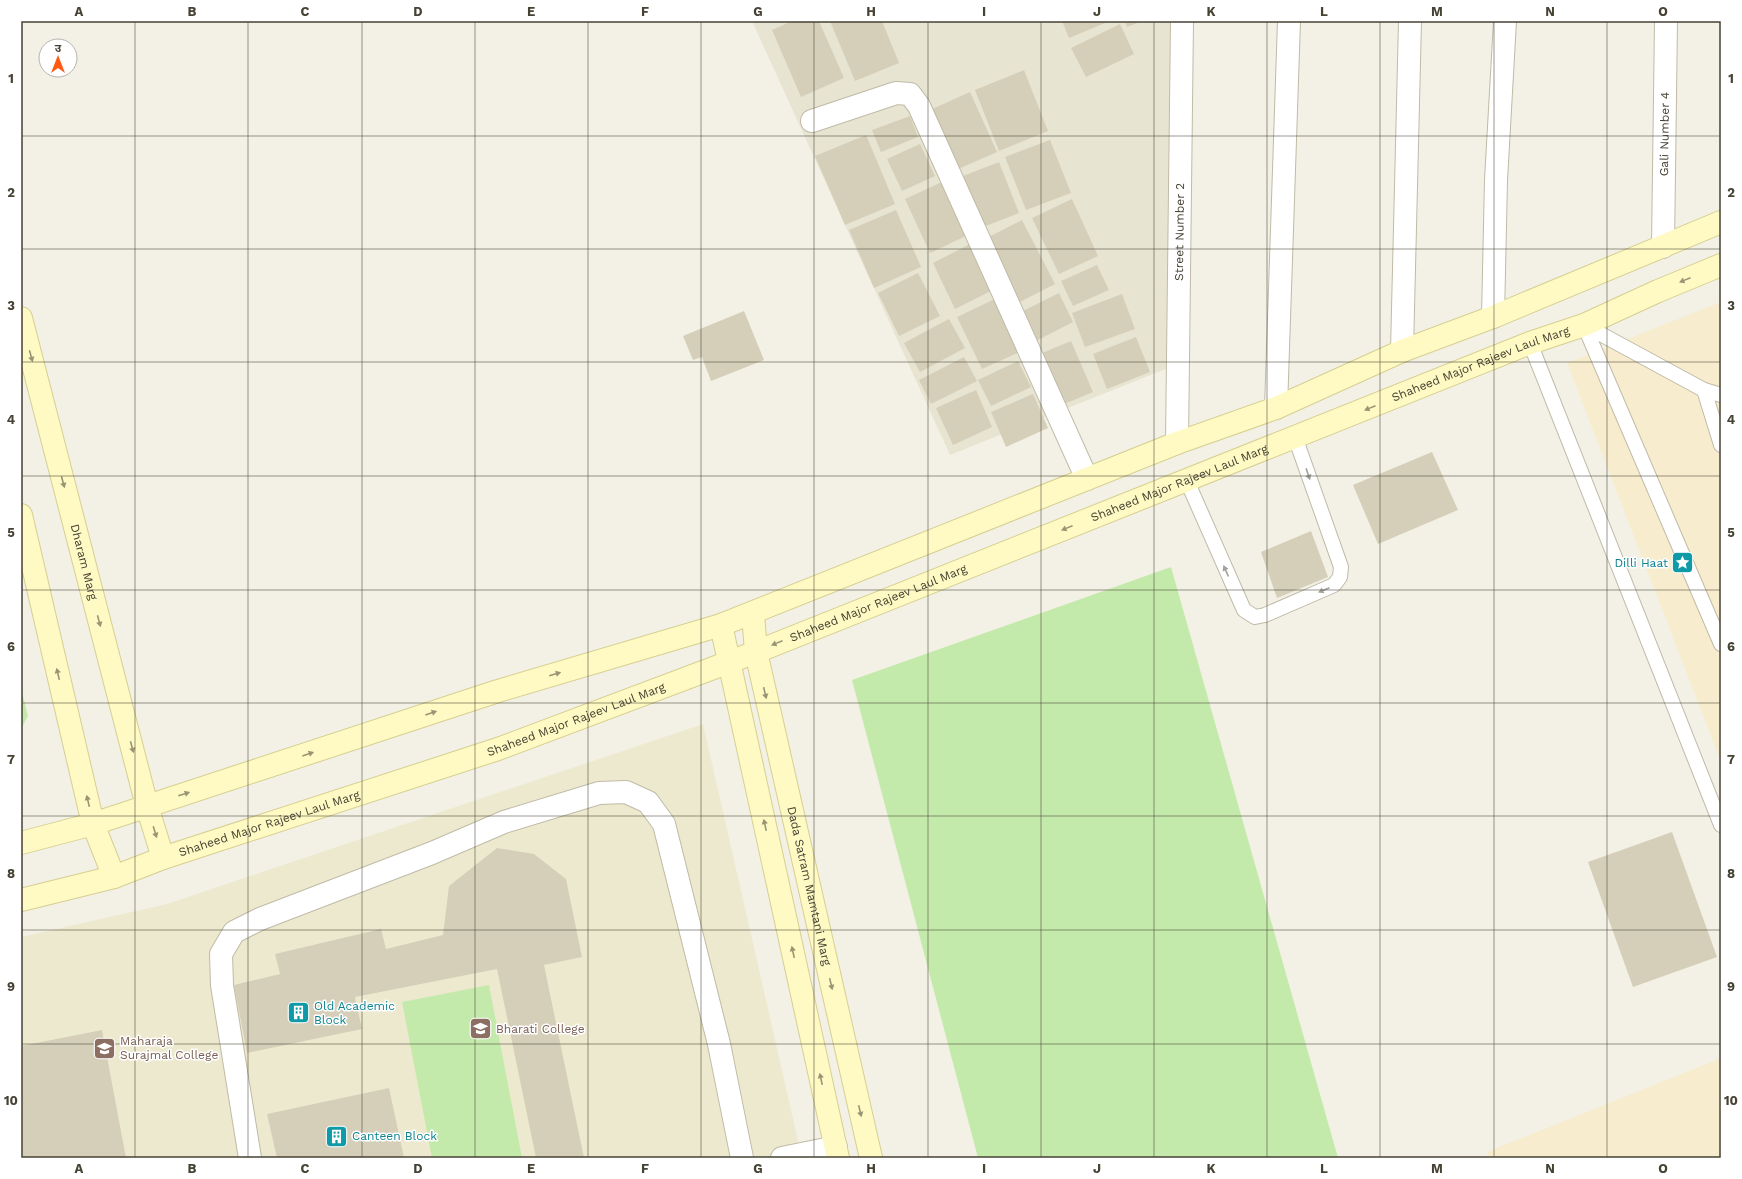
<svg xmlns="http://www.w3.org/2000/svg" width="1742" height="1179" viewBox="0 0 1742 1179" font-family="'Work Sans','Noto Sans Devanagari',sans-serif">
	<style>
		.residential { fill: #e8e4d2 }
		.commercial { fill: #f7ecce }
		.education { fill: #ede9ce }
		.green { fill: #c4eaab }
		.building { fill: #d5cfb9 }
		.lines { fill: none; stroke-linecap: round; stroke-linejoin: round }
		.lane-casing { stroke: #bfbba7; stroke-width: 16 }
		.street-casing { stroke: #bfbba7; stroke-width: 24 }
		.secondary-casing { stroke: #d6cf92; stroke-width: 24 }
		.lane { stroke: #fff; stroke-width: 14 }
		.street { stroke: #fff; stroke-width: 22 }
		.secondary { stroke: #fffac3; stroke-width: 22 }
		.oneway { fill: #999574 }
		.oneway2 { fill: #a2a09a }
		.grid { fill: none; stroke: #464234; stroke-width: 1; stroke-opacity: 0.55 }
		.labels { text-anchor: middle; stroke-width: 3; stroke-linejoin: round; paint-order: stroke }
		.street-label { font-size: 12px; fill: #464234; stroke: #fff }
		.culture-label { font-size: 12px; fill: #0d838f; stroke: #fff; text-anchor: start }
		.education-label { font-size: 12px; fill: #785e54; stroke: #fff; text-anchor: start }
		.neatline { fill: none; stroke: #464234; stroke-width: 1.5 }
		.grid-label { font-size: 13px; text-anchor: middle; font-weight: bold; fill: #464234 }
	</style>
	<rect width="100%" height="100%" fill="#f3f1e5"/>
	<polygon class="residential" points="752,21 1176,21 1168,368 950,455"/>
	<g class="commercial">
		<polygon points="1721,302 1721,762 1567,363"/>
		<polygon points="1721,1058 1721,1158 1490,1158 1487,1152"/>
	</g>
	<polygon class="education" points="703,724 802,1158 21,1158 21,937 167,904"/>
	<g class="green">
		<polygon points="1171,567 1338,1158 978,1158 852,680"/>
		<polygon points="21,688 28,716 21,729"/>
		<polygon points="489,985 522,1158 432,1158 402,1002"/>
	</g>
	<g class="building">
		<polygon points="792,21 819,21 844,78 801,97 772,30"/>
		<polygon points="830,21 882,21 899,63 855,81"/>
		<polygon points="1062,21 1110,21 1069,38"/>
		<polygon points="1125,21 1142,21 1127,27"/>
		<polygon points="1120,24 1134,54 1086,77 1071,48"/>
		<polygon points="1024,70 1048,131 999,151 975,90"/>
		<polygon points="970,92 997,152 956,170 930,110"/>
		<polygon points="910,116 918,137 881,152 872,130"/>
		<polygon points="866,135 895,204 845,225 815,156"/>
		<polygon points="1050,140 1071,193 1026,210 1005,157"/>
		<polygon points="920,144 935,176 902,191 887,159"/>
		<polygon points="999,162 1019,213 978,229 958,178"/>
		<polygon points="942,182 968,235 930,253 905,199"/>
		<polygon points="1072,199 1098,256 1059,274 1032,218"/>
		<polygon points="896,210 921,267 874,288 849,230"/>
		<polygon points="1022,220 1055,284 1016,304 983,240"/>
		<polygon points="970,244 993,290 955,309 933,263"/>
		<polygon points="1097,265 1109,290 1073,306 1061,281"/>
		<polygon points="918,273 940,316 899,336 878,293"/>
		<polygon points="1059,293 1073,322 1034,342 1019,313"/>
		<polygon points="1122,294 1135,329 1085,347 1072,313"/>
		<polygon points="1001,296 1026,349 982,369 957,317"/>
		<polygon points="744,311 764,360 711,381 702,357 693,360 683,336"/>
		<polygon points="949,319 965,348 920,372 904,343"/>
		<polygon points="1136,337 1150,372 1107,389 1093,354"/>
		<polygon points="1071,341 1093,392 1057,407 1035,356"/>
		<polygon points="964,357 977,381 931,404 919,380"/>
		<polygon points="1018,361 1031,387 991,406 978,380"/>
		<polygon points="976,390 992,427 953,445 936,408"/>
		<polygon points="1033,394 1048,428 1006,447 991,412"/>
		<polygon points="1432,452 1458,510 1378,544 1353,485"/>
		<polygon points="1311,531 1328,577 1277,598 1261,552"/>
		<polygon points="1672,832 1717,957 1633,987 1588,862"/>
		<polygon points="497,848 534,854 566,879 582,957 544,965 584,1158 536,1158 497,969 355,997 362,1029 247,1053 234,985 280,974 275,954 381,929 386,949 443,935 449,886"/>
		<polygon points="102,1030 126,1158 21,1158 21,1046"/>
		<polygon points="389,1088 404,1158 277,1158 267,1114"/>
	</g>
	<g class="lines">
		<defs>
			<g id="lane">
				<polyline points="1530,343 1721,825"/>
				<polyline points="1704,390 1721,445"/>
				<polyline points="1721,395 1704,390 1584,325 1721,644"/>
				<polyline points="1187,481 1244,610 1255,617 1265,615 1334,585 1340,577 1341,567 1295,437"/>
			</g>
			<g id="street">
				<polyline points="812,121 896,93 910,94 919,106 1087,479"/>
				<path id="s1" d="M1663,247L1666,21"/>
				<polyline points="1493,317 1496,180 1505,21"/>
				<polyline points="1402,351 1410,21"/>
				<polyline points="1276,408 1289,21"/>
				<path id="s2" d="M1177,443L1182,21"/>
				<polyline points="250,1158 222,985 221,954 234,932 260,919 432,853 504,822 599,793 626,792 648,802 664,824 719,1044 742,1158"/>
				<polyline points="782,1158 836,1147"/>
			</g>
			<g id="secondary">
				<path id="s3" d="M21,318L147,806L163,858"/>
				<polyline points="21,515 93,824 114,877"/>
				<path id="s4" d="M753,614L756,652L871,1158"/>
				<polyline points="721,625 838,1158"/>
				<polyline points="21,843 93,824 498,691 721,625 1177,443 1276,408 1402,351 1493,317 1721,222"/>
				<path id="s5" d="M21,900L114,877L163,858L498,749L756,652L1530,343L1584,325L1658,291L1721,265"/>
			</g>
		</defs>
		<use href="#lane" class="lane-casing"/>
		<use href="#street" class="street-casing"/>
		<use href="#secondary" class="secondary-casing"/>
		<use href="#lane" class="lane"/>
		<use href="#street" class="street"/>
		<use href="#secondary" class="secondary"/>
	</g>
	<defs><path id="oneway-solid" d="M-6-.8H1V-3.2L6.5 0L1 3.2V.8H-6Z"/></defs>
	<g class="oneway">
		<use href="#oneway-solid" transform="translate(1685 280) rotate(158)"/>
		<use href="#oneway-solid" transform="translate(31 356) rotate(75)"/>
		<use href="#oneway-solid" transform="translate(1370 408) rotate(158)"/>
		<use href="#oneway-solid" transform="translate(63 482) rotate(75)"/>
		<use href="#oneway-solid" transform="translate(1067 528) rotate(158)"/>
		<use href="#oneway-solid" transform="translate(99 621) rotate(75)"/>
		<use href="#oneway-solid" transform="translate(777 643) rotate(158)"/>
		<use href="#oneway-solid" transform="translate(58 674) rotate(-103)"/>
		<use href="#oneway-solid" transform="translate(555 674) rotate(-16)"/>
		<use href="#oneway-solid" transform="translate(765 693) rotate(77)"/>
		<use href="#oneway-solid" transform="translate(431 713) rotate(-19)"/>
		<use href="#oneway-solid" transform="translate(132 747) rotate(75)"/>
		<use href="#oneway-solid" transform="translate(308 754) rotate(-19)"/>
		<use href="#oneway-solid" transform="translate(184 794) rotate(-18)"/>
		<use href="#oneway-solid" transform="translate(88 801) rotate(-103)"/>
		<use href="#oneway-solid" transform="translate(765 825) rotate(-102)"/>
		<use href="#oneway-solid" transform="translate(155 832) rotate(73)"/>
		<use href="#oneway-solid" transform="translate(793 952) rotate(-102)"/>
		<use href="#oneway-solid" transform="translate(831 984) rotate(77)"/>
		<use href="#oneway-solid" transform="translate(821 1079) rotate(-102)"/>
		<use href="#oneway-solid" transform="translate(860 1111) rotate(77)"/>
	</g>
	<g class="oneway2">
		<use href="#oneway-solid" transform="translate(1308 474) rotate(71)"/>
		<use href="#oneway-solid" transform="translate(1226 571) rotate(-114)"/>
		<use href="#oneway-solid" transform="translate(1324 590) rotate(157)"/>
	</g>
	<path class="grid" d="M135,21V1158M248,21V1158M362,21V1158M475,21V1158M588,21V1158M701,21V1158M814,21V1158M928,21V1158M1041,21V1158M1154,21V1158M1267,21V1158M1380,21V1158M1494,21V1158M1607,21V1158M21,136H1721M21,249H1721M21,362H1721M21,476H1721M21,590H1721M21,703H1721M21,816H1721M21,930H1721M21,1044H1721"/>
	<defs>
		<symbol id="sight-square" viewBox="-11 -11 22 22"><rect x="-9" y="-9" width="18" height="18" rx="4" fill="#0f9aa8" stroke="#fff"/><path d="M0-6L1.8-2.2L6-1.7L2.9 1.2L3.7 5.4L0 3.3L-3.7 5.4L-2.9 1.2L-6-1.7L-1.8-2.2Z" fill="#fff"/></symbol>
		<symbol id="building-square" viewBox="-11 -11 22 22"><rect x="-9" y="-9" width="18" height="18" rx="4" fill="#0f9aa8" stroke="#fff"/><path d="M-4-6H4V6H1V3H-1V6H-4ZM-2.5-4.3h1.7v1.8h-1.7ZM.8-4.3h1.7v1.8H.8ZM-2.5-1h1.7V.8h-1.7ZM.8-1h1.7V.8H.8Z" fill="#fff"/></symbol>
		<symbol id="university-square" viewBox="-11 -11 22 22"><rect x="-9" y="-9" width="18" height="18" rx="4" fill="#8d6e63" stroke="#fff"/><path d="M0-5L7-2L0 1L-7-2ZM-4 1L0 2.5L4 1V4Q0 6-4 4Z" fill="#fff"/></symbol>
	</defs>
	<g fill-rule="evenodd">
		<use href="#sight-square" x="1670" y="550" width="25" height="25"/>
		<use href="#building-square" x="286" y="1000" width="25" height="25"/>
		<use href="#university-square" x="468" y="1016" width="25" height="25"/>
		<use href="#university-square" x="92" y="1036" width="25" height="25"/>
		<use href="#building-square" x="324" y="1124" width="25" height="25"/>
	</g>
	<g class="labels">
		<g class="street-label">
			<text dy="4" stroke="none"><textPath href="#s1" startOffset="113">Gali Number 4</textPath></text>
			<text dy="4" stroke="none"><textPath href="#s2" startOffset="211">Street Number 2</textPath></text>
			<text dy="4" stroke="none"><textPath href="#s5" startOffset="1556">Shaheed Major Rajeev Laul Marg</textPath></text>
			<text dy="4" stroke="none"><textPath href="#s5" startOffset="1232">Shaheed Major Rajeev Laul Marg</textPath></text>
			<text dy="4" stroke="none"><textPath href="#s3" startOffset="252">Dharam Marg</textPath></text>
			<text dy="4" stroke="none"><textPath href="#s5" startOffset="908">Shaheed Major Rajeev Laul Marg</textPath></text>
			<text dy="4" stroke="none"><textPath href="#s5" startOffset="584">Shaheed Major Rajeev Laul Marg</textPath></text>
			<text dy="4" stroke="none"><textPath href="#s5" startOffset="260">Shaheed Major Rajeev Laul Marg</textPath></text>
			<text dy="4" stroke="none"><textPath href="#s4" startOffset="278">Dada Satram Mamtani Marg</textPath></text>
		</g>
		<g class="culture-label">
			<text x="1668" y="567" text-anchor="end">Dilli Haat</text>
			<text x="314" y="1010">Old Academic<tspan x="314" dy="14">Block</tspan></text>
			<text x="352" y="1140">Canteen Block</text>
		</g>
		<g class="education-label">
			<text x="496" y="1033">Bharati College</text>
			<text x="120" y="1045">Maharaja<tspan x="120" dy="14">Surajmal College</tspan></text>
		</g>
	</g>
	<rect width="1742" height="1179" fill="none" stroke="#ffffff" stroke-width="44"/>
	<g transform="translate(58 58)"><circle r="19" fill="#ffffff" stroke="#b5b3ae"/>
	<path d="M0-3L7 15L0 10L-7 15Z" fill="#ff5a10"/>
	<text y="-6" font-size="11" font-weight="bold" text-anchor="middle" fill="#464234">उ</text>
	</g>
	<rect x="22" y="22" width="1698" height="1135" class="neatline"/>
	<g class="grid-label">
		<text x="79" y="16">A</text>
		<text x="192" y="16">B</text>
		<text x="305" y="16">C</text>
		<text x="418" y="16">D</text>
		<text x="531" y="16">E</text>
		<text x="645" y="16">F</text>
		<text x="758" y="16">G</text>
		<text x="871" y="16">H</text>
		<text x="984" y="16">I</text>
		<text x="1097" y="16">J</text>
		<text x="1211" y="16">K</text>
		<text x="1324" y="16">L</text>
		<text x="1437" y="16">M</text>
		<text x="1550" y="16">N</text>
		<text x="1663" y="16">O</text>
		<text x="11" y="83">1</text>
		<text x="1731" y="83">1</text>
		<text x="11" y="197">2</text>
		<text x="1731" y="197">2</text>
		<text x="11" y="310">3</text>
		<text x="1731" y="310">3</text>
		<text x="11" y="424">4</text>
		<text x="1731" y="424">4</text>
		<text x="11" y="537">5</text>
		<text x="1731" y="537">5</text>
		<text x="11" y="651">6</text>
		<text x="1731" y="651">6</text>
		<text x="11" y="764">7</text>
		<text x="1731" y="764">7</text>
		<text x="11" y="878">8</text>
		<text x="1731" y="878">8</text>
		<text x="11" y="991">9</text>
		<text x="1731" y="991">9</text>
		<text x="11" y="1105">10</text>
		<text x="1731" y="1105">10</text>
		<text x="79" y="1173">A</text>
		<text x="192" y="1173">B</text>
		<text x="305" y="1173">C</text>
		<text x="418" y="1173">D</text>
		<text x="531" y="1173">E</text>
		<text x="645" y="1173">F</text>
		<text x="758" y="1173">G</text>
		<text x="871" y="1173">H</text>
		<text x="984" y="1173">I</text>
		<text x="1097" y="1173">J</text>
		<text x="1211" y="1173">K</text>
		<text x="1324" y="1173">L</text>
		<text x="1437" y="1173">M</text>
		<text x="1550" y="1173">N</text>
		<text x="1663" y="1173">O</text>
	</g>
</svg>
